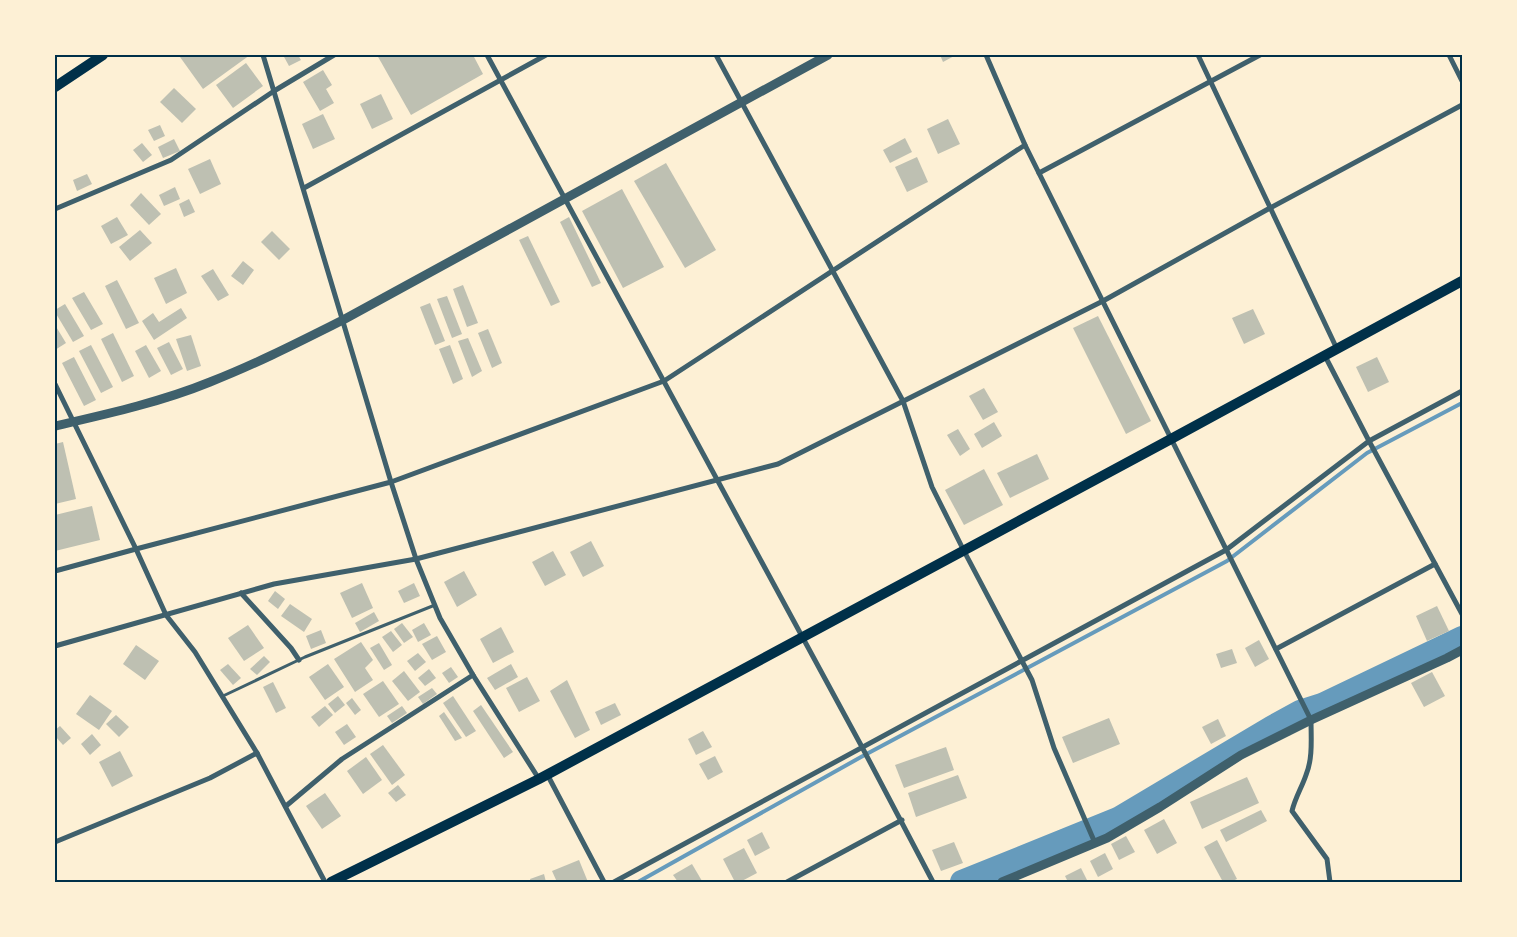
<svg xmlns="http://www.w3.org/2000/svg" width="1517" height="937" viewBox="0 0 1517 937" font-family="'Nunito Sans',sans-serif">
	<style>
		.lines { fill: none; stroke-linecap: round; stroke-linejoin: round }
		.stream { stroke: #669bbc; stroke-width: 4 }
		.river { stroke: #669bbc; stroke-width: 24 }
		.building { fill: #bec0b2 }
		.service { stroke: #3f606c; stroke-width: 3 }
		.minor { stroke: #3f606c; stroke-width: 5 }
		.tertiary { stroke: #3f606c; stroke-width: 9 }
		.secondary { stroke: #003049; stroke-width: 10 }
		.primary { stroke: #003049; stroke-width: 10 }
		.neatline { fill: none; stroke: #003049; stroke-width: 2 }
	</style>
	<rect width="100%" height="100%" fill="#fdf0d5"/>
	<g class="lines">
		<polyline class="stream" points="638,882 861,757 1227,561 1367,453 1462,403"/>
		<polyline class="river" points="962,882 1118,819 1271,728 1300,712 1322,705 1462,638"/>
	</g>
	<g class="building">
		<polygon points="182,55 250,55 203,89 180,57"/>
		<polygon points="283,55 298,55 301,60 289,66"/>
		<polygon points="377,55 473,55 483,74 411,115"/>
		<polygon points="940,55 956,55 943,62"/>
		<polygon points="246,63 263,86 233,108 216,85"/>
		<polygon points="323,70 332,85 326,89 334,103 320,111 303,82"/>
		<polygon points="174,88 196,109 182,123 160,102"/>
		<polygon points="381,94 393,119 372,129 360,104"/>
		<polygon points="323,114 335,139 313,149 302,124"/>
		<polygon points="948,119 960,144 938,154 927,129"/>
		<polygon points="160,125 165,136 154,141 148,130"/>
		<polygon points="905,138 912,152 890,163 883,150"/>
		<polygon points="174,139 180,151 163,158 158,147"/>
		<polygon points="142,143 152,155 143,162 133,150"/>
		<polygon points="917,157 928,182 907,192 895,167"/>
		<polygon points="210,159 221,184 200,194 188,169"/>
		<polygon points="666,163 716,250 685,268 634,181"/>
		<polygon points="87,174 92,184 77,191 73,180"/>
		<polygon points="175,187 180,199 164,206 159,195"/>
		<polygon points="622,189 664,267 623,288 582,211"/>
		<polygon points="141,193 161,214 149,225 130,205"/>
		<polygon points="189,199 195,212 184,217 179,204"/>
		<polygon points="117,217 128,235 111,244 101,226"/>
		<polygon points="569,217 601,283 592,287 560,222"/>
		<polygon points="140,230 152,243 130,261 119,247"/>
		<polygon points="272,231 290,249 279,260 261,242"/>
		<polygon points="528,236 560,302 551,306 519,240"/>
		<polygon points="243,261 254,270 243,285 231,276"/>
		<polygon points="176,268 187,293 166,304 154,278"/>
		<polygon points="213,269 229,295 218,301 201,276"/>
		<polygon points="117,280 139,323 126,329 105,286"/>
		<polygon points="463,285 478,323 467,327 453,289"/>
		<polygon points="84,292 103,324 91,330 72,298"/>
		<polygon points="447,296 462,334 452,338 437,299"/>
		<polygon points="430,303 445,341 435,345 420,307"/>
		<polygon points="65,304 84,336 73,342 55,312 55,310"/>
		<polygon points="181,308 187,318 154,340 142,321 153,313 159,322"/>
		<polygon points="1253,309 1265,334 1244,344 1232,318"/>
		<polygon points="1098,316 1151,421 1126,434 1073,328"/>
		<polygon points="55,325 66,343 55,350"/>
		<polygon points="488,329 502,363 492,368 478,333"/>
		<polygon points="113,333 134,376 122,382 101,339"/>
		<polygon points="191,335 201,366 187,371 176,339"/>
		<polygon points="468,338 482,371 472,377 458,341"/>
		<polygon points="169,342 183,369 171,375 157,348"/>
		<polygon points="91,345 113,387 101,393 79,351"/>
		<polygon points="146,345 161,371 149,378 135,351"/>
		<polygon points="450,345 463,379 453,384 439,349"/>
		<polygon points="74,357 96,400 84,406 62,363"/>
		<polygon points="1377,357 1389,382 1368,392 1356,367"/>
		<polygon points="984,388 998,412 983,420 969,396"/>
		<polygon points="994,422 1002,436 982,448 974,434"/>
		<polygon points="958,429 970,449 960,456 947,435"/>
		<polygon points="63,442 76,499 55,504 55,444"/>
		<polygon points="1037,454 1049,479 1010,498 997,473"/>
		<polygon points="984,469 1003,505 964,525 945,490"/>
		<polygon points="92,506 100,540 55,551 55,515"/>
		<polygon points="591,541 604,566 583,577 570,552"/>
		<polygon points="553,551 566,575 545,586 532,562"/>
		<polygon points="464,571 477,595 457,607 444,582"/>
		<polygon points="362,583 373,608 352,618 340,593"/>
		<polygon points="414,583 420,596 404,603 398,591"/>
		<polygon points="275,591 285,599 278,609 268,601"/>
		<polygon points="290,604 312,619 304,632 281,616"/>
		<polygon points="1437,606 1449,631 1427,641 1416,616"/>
		<polygon points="374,612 379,621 360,632 355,623"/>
		<polygon points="402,623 413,637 404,643 394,629"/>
		<polygon points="424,623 431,635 418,642 412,630"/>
		<polygon points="248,625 264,648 244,661 228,638"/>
		<polygon points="501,627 514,652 493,663 480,639"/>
		<polygon points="321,630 326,643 311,649 306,636"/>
		<polygon points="391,631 402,645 393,652 382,637"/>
		<polygon points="437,636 446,652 432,660 422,644"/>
		<polygon points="1259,640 1269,659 1255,667 1245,648"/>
		<polygon points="361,642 373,660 365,668 373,680 355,692 334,659"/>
		<polygon points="379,643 392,665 384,670 370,648"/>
		<polygon points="136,645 159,661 145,680 123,664"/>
		<polygon points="1232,649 1237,663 1221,668 1216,654"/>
		<polygon points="418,653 426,662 415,671 407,661"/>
		<polygon points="264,656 270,662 257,675 250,669"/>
		<polygon points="228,664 241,678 233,685 220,670"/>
		<polygon points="328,664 344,687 325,700 309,677"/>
		<polygon points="511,664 518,677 495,690 487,678"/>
		<polygon points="451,667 458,677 449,683 442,673"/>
		<polygon points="429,669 436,678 425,686 418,678"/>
		<polygon points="404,671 420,692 408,701 392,681"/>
		<polygon points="1432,672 1445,696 1424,707 1411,683"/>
		<polygon points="527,677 540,701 519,712 506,688"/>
		<polygon points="567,680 590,730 575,738 550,691"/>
		<polygon points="383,681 399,704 379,717 363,694"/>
		<polygon points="273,682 286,708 276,713 263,687"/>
		<polygon points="432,688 437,694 423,704 418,697"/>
		<polygon points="90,695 112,711 99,730 76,714"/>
		<polygon points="338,696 345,705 335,713 328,704"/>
		<polygon points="453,696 476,731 466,737 443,703"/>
		<polygon points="352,698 361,710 355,715 346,703"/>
		<polygon points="615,703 621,715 601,725 595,712"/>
		<polygon points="481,705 513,752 504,758 473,711"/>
		<polygon points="325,706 333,715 319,727 311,717"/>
		<polygon points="402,706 407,713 392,723 387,716"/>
		<polygon points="444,712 462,738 455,741 439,716"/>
		<polygon points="116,715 129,727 119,737 106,724"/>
		<polygon points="1109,718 1120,744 1073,763 1062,737"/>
		<polygon points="1218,719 1226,736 1211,744 1202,727"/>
		<polygon points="347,724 356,737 344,745 335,732"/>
		<polygon points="60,726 71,738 63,745 55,736 55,730"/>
		<polygon points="703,731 712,747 696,755 688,739"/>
		<polygon points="92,734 101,745 90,755 81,744"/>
		<polygon points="383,745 405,775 392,785 370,754"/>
		<polygon points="946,747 954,770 904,788 895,765"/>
		<polygon points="120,751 133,776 112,787 99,762"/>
		<polygon points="715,756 723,772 708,780 699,764"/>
		<polygon points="366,757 382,780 363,794 347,771"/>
		<polygon points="958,775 967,798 916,817 908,793"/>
		<polygon points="1247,777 1259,803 1202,829 1190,802"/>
		<polygon points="398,785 406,795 396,802 388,793"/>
		<polygon points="325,793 341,816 322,829 306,806"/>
		<polygon points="1261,810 1267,821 1226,842 1220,830"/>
		<polygon points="1164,819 1177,843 1157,854 1144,830"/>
		<polygon points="762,832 770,848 755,856 747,840"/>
		<polygon points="1126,836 1135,852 1119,860 1111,844"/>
		<polygon points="1217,840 1237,879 1230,882 1223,882 1204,847"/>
		<polygon points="954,842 963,863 941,871 932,850"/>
		<polygon points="744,848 757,873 740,882 735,882 723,859"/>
		<polygon points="1105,853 1113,869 1098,877 1090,861"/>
		<polygon points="579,860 588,882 557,882 552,871"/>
		<polygon points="692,864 702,881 678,882 673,875"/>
		<polygon points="1081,868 1088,882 1068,882 1065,876"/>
		<polygon points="544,874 546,882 531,882 530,879"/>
	</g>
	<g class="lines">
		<polyline class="service" points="223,696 305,657 435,605"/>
		<g class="minor">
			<polyline points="263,55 391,482 416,559 440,618 473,675 539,779"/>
			<polyline points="487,55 862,747 933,882"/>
			<polyline points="716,55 903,401 932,487 964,551 1032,680 1054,748 1095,843"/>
			<path d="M986,55L1025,145L1311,720C1311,738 1313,758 1306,775C1302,787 1295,798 1292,811L1327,859L1330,882"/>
			<polyline points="1198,55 1337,349"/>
			<polyline points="1449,55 1462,81"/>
			<polyline points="1039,173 1260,55"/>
			<polyline points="304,188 546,55"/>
			<polyline points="55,209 171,160 274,91 334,55"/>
			<polyline points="1325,356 1369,441 1462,614"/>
			<polyline points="55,384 136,549 166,615 195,652 257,753 325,882"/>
			<polyline points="55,571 136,549 391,482 664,381 1025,145"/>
			<polyline points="241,593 291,648 299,660"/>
			<polyline points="55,646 274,584 416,559 778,464 1103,301 1270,208 1462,105"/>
			<polyline points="1276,649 1435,564"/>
			<polyline points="547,774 604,882"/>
			<polyline points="286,806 342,759 473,675"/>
			<polyline points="55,842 210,778 257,753"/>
			<polyline points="614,882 1226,550 1369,441 1462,391"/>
			<polyline points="787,882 902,820"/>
		</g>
		<g class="tertiary">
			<path d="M55,426C107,414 161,402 210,382C256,364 299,342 343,320L828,55"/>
			<polyline points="1002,882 1107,838 1160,807 1241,755 1311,720 1447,658 1462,650"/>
		</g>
		<polyline class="secondary" points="55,87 103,55"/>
		<polyline class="primary" points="331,882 539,779 1171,439 1462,281"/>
	</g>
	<rect width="1517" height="937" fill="none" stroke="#fdf0d5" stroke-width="112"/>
	<rect x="56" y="56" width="1405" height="825" class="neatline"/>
</svg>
